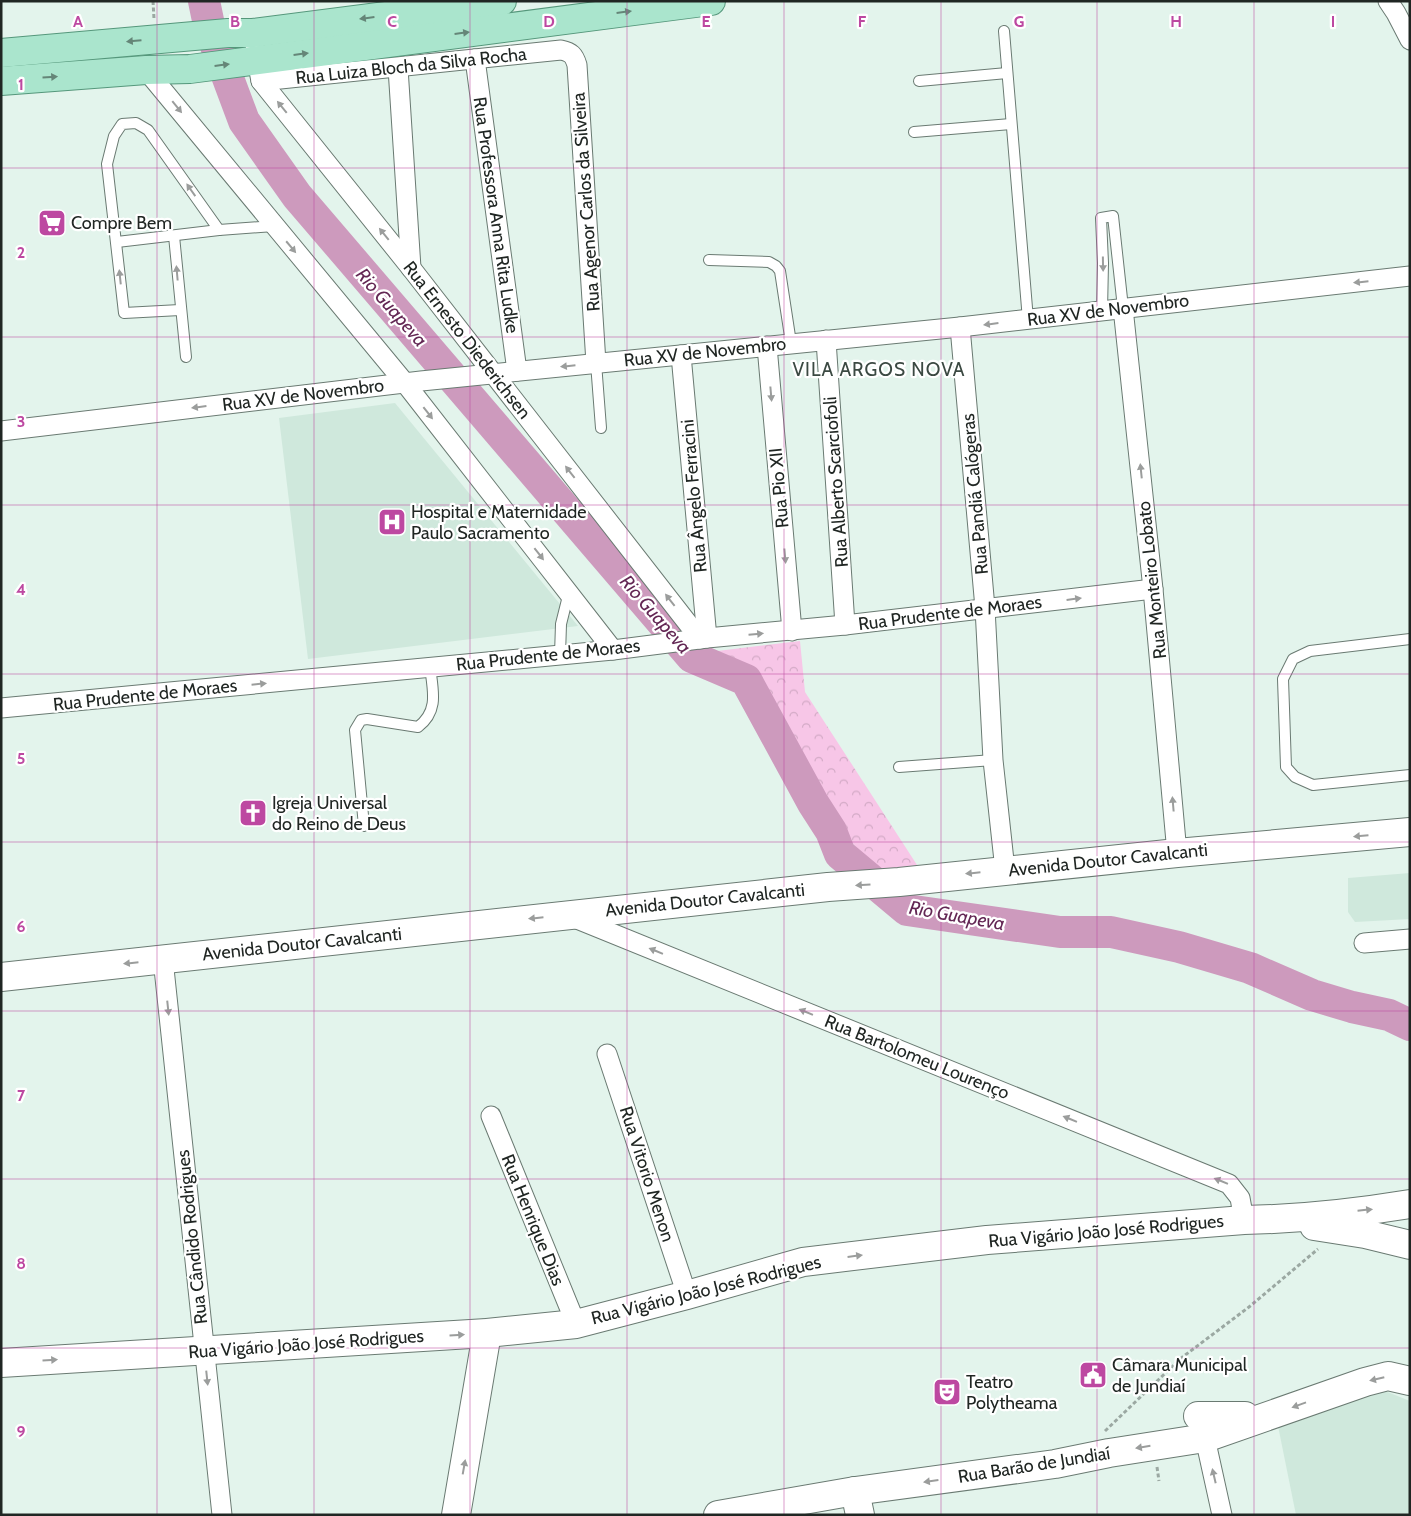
<svg xmlns="http://www.w3.org/2000/svg" width="1411" height="1516" viewBox="0 0 1411 1516" font-family="Cabin,sans-serif">
	<style>
		.built { fill: #cfe8dc }
		.park { fill: url(#park-crowns) }
		.lines { fill: none; stroke-linecap: round; stroke-linejoin: round }
		.river { stroke: #cd9abd; stroke-width: 32 }
		.lane-casing { stroke: #6a7a72; stroke-width: 12 }
		.street-casing { stroke: #6a7a72; stroke-width: 21 }
		.secondary-casing { stroke: #6a7a72; stroke-width: 30 }
		.primary-casing { stroke: #55977b; stroke-width: 30 }
		.path { stroke: #9ba8a2; stroke-width: 3; stroke-dasharray: 4 2.5; stroke-linecap: butt }
		.lane { stroke: #fff; stroke-width: 10 }
		.street { stroke: #fff; stroke-width: 19 }
		.secondary { stroke: #fff; stroke-width: 28 }
		.primary { stroke: #aae5cd; stroke-width: 28 }
		.oneway { fill: #658678 }
		.oneway2 { fill: #9b9d9c }
		.grid { fill: none; stroke: #bd48a1; stroke-width: 1; stroke-opacity: 0.55 }
		.labels { text-anchor: middle; stroke-width: 4.5; stroke-linejoin: round; paint-order: stroke }
		.street-label { font-size: 18px; fill: #202623; stroke: #fff }
		.poi-label { font-size: 18px; fill: #202623; stroke: #fff; text-anchor: start }
		.water-label { font-size: 19px; font-style: italic; fill: #632754; stroke: #fff }
		.neighbourhood-label { font-size: 19px; letter-spacing: 1px; fill: #3b4942; stroke: #fff }
		.grid-label { font-size: 16px; text-anchor: middle; font-weight: bold; fill: #bd48a1; stroke: #fff; stroke-width: 4.5; stroke-linejoin: round; paint-order: stroke }
	</style>
	<defs>
		<pattern id="park-crowns" width="20" height="18" patternUnits="userSpaceOnUse" patternTransform="scale(1.25)"><rect width="20" height="18" fill="#f7c6e7"/><path d="M2 6a3 3 0 1 1 6 0M12 15a3 3 0 1 1 6 0" fill="none" stroke="#d3aac6"/></pattern>
	</defs>
	<rect width="100%" height="100%" fill="#e3f4ec"/>
	<g class="built">
		<polygon points="395,403 578,626 308,659 279,418"/>
		<polygon points="1410,873 1410,919 1355,922 1348,912 1348,878"/>
		<polygon points="1380,1389 1410,1401 1410,1515 1296,1515 1277,1421"/>
	</g>
	<polygon class="park" points="800,641 805,692 919,868 882,875 843,833 785,725 763,690 748,670 701,653"/>
	<g class="lines">
		<polyline class="river" points="204,1 210,30 244,121 297,196 692,657 746,680 813,803 831,831 840,854 907,910 1060,932 1111,932 1179,947 1250,968 1312,995 1352,1007 1389,1015 1410,1025"/>
		<defs>
			<g id="lane">
				<polyline points="1004,31 1028,320"/>
				<polyline points="919,81 1007,73"/>
				<polyline points="914,132 1011,124"/>
				<polyline points="174,236 186,357"/>
				<polyline points="117,242 219,230 274,226"/>
				<polyline points="709,260 769,262 776,266 780,271 791,343"/>
				<polyline points="180,310 124,313 107,164 114,136 122,124 136,123 148,130 219,230"/>
				<polyline points="1102,311 1103,263 1101,218 1113,216 1123,308"/>
				<polyline points="596,363 601,428"/>
				<polyline points="1410,639 1310,651 1293,659 1283,679 1286,767 1295,777 1313,785 1410,775"/>
				<polyline points="560,655 561,624 569,592"/>
				<polyline points="899,767 993,760"/>
				<path d="M364,826L355,730L361,720L367,719L418,727C439,711 433,691 430,667"/>
			</g>
			<g id="street">
				<polyline points="1388,1 1396,13 1410,40"/>
				<polyline points="255,50 261,81 411,268 700,639"/>
				<polyline points="475,59 517,371"/>
				<polyline points="398,68 411,268"/>
				<polyline points="146,70 405,383 613,650"/>
				<path d="M261,81L561,50C571,52 574,55 577,65L596,363"/>
				<polyline points="1123,308 1153,589 1177,853"/>
				<polyline points="960,327 985,608 993,760 1005,870"/>
				<polyline points="826,340 845,625"/>
				<polyline points="767,346 792,631"/>
				<polyline points="681,355 707,638"/>
				<polyline points="1,431 421,381 960,327 1410,276"/>
				<polyline points="1,708 613,650 707,638 845,625 1153,589"/>
				<polyline points="572,917 1229,1184 1240,1198 1244,1220"/>
				<polyline points="1364,943 1410,939"/>
				<polyline points="163,959 222,1515"/>
				<polyline points="607,1054 687,1295"/>
				<polyline points="491,1116 576,1324"/>
				<polyline points="1205,1438 1222,1515"/>
			</g>
			<g id="secondary">
				<polyline points="1,977 828,887 899,882 1177,853 1410,832"/>
				<polyline points="1314,1226 1365,1234 1410,1245"/>
				<path d="M1,1363L487,1333L576,1324L687,1295L803,1262L987,1240L1244,1220C1299,1219 1355,1213 1410,1204"/>
				<polyline points="1198,1416 1245,1416"/>
				<polyline points="855,1491 860,1515"/>
				<polyline points="456,1515 487,1333"/>
				<polyline points="718,1515 855,1491 1055,1464 1109,1453 1205,1438 1365,1382 1388,1376 1410,1381"/>
			</g>
			<g id="primary">
				<polyline points="1,53 228,33 253,33 502,1"/>
				<polyline points="1,81 146,70 190,69 711,1"/>
			</g>
		</defs>
		<use href="#lane" class="lane-casing"/>
		<use href="#street" class="street-casing"/>
		<use href="#secondary" class="secondary-casing"/>
		<use href="#primary" class="primary-casing"/>
		<g class="path">
			<polyline points="153,1 154,19"/>
			<polyline points="1105,1431 1180,1359 1249,1307 1318,1249"/>
			<polyline points="1157,1467 1159,1481"/>
		</g>
		<use href="#lane" class="lane"/>
		<use href="#street" class="street"/>
		<use href="#secondary" class="secondary"/>
		<use href="#primary" class="primary"/>
	</g>
	<defs><path id="oneway-solid" d="M-6-.8H1V-3.2L6.5 0L1 3.2V.8H-6Z" transform="scale(1.25)"/></defs>
	<g class="oneway">
		<use href="#oneway-solid" transform="translate(624 12) rotate(-7)"/>
		<use href="#oneway-solid" transform="translate(367 18) rotate(173)"/>
		<use href="#oneway-solid" transform="translate(462 33) rotate(-7)"/>
		<use href="#oneway-solid" transform="translate(134 41) rotate(175)"/>
		<use href="#oneway-solid" transform="translate(301 54) rotate(-7)"/>
		<use href="#oneway-solid" transform="translate(222 65) rotate(-7)"/>
		<use href="#oneway-solid" transform="translate(50 77) rotate(-4)"/>
	</g>
	<g class="oneway2">
		<use href="#oneway-solid" transform="translate(177 107) rotate(51)"/>
		<use href="#oneway-solid" transform="translate(282 107) rotate(-129)"/>
		<use href="#oneway-solid" transform="translate(191 190) rotate(-125)"/>
		<use href="#oneway-solid" transform="translate(384 234) rotate(-129)"/>
		<use href="#oneway-solid" transform="translate(291 247) rotate(50)"/>
		<use href="#oneway-solid" transform="translate(1103 264) rotate(89)"/>
		<use href="#oneway-solid" transform="translate(177 273) rotate(-95)"/>
		<use href="#oneway-solid" transform="translate(120 277) rotate(-96)"/>
		<use href="#oneway-solid" transform="translate(1361 282) rotate(174)"/>
		<use href="#oneway-solid" transform="translate(991 324) rotate(173)"/>
		<use href="#oneway-solid" transform="translate(568 366) rotate(174)"/>
		<use href="#oneway-solid" transform="translate(771 394) rotate(85)"/>
		<use href="#oneway-solid" transform="translate(199 407) rotate(173)"/>
		<use href="#oneway-solid" transform="translate(428 413) rotate(52)"/>
		<use href="#oneway-solid" transform="translate(1141 471) rotate(-96)"/>
		<use href="#oneway-solid" transform="translate(570 472) rotate(-128)"/>
		<use href="#oneway-solid" transform="translate(539 554) rotate(52)"/>
		<use href="#oneway-solid" transform="translate(785 556) rotate(85)"/>
		<use href="#oneway-solid" transform="translate(1074 599) rotate(-7)"/>
		<use href="#oneway-solid" transform="translate(670 600) rotate(-128)"/>
		<use href="#oneway-solid" transform="translate(756 634) rotate(-5)"/>
		<use href="#oneway-solid" transform="translate(259 684) rotate(-6)"/>
		<use href="#oneway-solid" transform="translate(1173 804) rotate(-95)"/>
		<use href="#oneway-solid" transform="translate(1361 836) rotate(175)"/>
		<use href="#oneway-solid" transform="translate(973 873) rotate(174)"/>
		<use href="#oneway-solid" transform="translate(863 885) rotate(176)"/>
		<use href="#oneway-solid" transform="translate(536 918) rotate(174)"/>
		<use href="#oneway-solid" transform="translate(656 951) rotate(-158)"/>
		<use href="#oneway-solid" transform="translate(131 963) rotate(174)"/>
		<use href="#oneway-solid" transform="translate(168 1008) rotate(84)"/>
		<use href="#oneway-solid" transform="translate(806 1012) rotate(-158)"/>
		<use href="#oneway-solid" transform="translate(1070 1119) rotate(-158)"/>
		<use href="#oneway-solid" transform="translate(1221 1181) rotate(-158)"/>
		<use href="#oneway-solid" transform="translate(1365 1210) rotate(-6)"/>
		<use href="#oneway-solid" transform="translate(855 1256) rotate(-7)"/>
		<use href="#oneway-solid" transform="translate(457 1335) rotate(-4)"/>
		<use href="#oneway-solid" transform="translate(50 1360) rotate(-4)"/>
		<use href="#oneway-solid" transform="translate(207 1378) rotate(84)"/>
		<use href="#oneway-solid" transform="translate(1377 1379) rotate(167)"/>
		<use href="#oneway-solid" transform="translate(1299 1405) rotate(160)"/>
		<use href="#oneway-solid" transform="translate(1143 1447) rotate(171)"/>
		<use href="#oneway-solid" transform="translate(464 1467) rotate(-80)"/>
		<use href="#oneway-solid" transform="translate(1214 1476) rotate(-103)"/>
		<use href="#oneway-solid" transform="translate(931 1481) rotate(172)"/>
	</g>
	<path class="grid" d="M157,1V1515M314,1V1515M470,1V1515M627,1V1515M784,1V1515M941,1V1515M1097,1V1515M1254,1V1515M1,168H1410M1,337H1410M1,505H1410M1,674H1410M1,842H1410M1,1011H1410M1,1179H1410M1,1348H1410"/>
	<defs>
		<symbol id="supermarket-square" viewBox="-11 -11 22 22"><rect x="-9" y="-9" width="18" height="18" rx="4" fill="#bd48a1" stroke="#fff"/><path d="M-6-5.5h2.5l.6 2H6L4.5 2H-2.5L-4.4-4H-6ZM-1.5 3.2a1.3 1.3 0 1 0 .1 0ZM3 3.2a1.3 1.3 0 1 0 .1 0Z" fill="#fff"/></symbol>
		<symbol id="hospital-square" viewBox="-11 -11 22 22"><rect x="-9" y="-9" width="18" height="18" rx="4" fill="#bd48a1" stroke="#fff"/><path d="M-5-5h3v3.5h4V-5h3V5h-3V1.5h-4V5h-3Z" fill="#fff"/></symbol>
		<symbol id="church-square" viewBox="-11 -11 22 22"><rect x="-9" y="-9" width="18" height="18" rx="4" fill="#bd48a1" stroke="#fff"/><path d="M-1.2-6h2.4v3.5h3.3v2.4h-3.3V6h-2.4V-.1h-3.3v-2.4h3.3Z" fill="#fff"/></symbol>
		<symbol id="civic-square" viewBox="-11 -11 22 22"><rect x="-9" y="-9" width="18" height="18" rx="4" fill="#bd48a1" stroke="#fff"/><path d="M-.6-6.5H3V-4.5H.6V-3L4-1V1h2V6H-6V1h2V-1L-.6-3ZM-1.2 2.5V6h2.4V2.5Z" fill="#fff"/></symbol>
		<symbol id="theatre-square" viewBox="-11 -11 22 22"><rect x="-9" y="-9" width="18" height="18" rx="4" fill="#bd48a1" stroke="#fff"/><path d="M-5-5.5Q0-4 5-5.5V0Q5 5 0 6Q-5 5-5 0ZM-3.3-2.5H-1v1.5H-3.3ZM1-2.5H3.3v1.5H1ZM-2.8 1Q0 5.5 2.8 1Z" fill="#fff"/></symbol>
	</defs>
	<g fill-rule="evenodd">
		<use href="#supermarket-square" x="36" y="207" width="32" height="32"/>
		<use href="#hospital-square" x="376" y="506" width="32" height="32"/>
		<use href="#church-square" x="237" y="797" width="32" height="32"/>
		<use href="#civic-square" x="1077" y="1359" width="32" height="32"/>
		<use href="#theatre-square" x="931" y="1376" width="32" height="32"/>
	</g>
	<g class="labels">
		<g class="street-label">
			<text transform="translate(411 66) rotate(-6)" y="6">Rua Luiza Bloch da Silva Rocha</text>
			<text transform="translate(586 202) rotate(-94)" y="6">Rua Agenor Carlos da Silveira</text>
			<text transform="translate(496 215) rotate(82)" y="6">Rua Professora Anna Rita Ludke</text>
			<text transform="translate(1108 310) rotate(-7)" y="6">Rua XV de Novembro</text>
			<text transform="translate(467 340) rotate(52)" y="6">Rua Ernesto Diederichsen</text>
			<text transform="translate(705 352) rotate(-6)" y="6">Rua XV de Novembro</text>
			<text transform="translate(303 395) rotate(-7)" y="6">Rua XV de Novembro</text>
			<text transform="translate(836 482) rotate(-94)" y="6">Rua Alberto Scarciofoli</text>
			<text transform="translate(779 488) rotate(-95)" y="6">Rua Pio XII</text>
			<text transform="translate(975 494) rotate(-95)" y="6">Rua Pandiá Calógeras</text>
			<text transform="translate(694 496) rotate(-95)" y="6">Rua Ângelo Ferracini</text>
			<text transform="translate(1152 580) rotate(-96)" y="6">Rua Monteiro Lobato</text>
			<text transform="translate(950 613) rotate(-7)" y="6">Rua Prudente de Moraes</text>
			<text transform="translate(548 655) rotate(-6)" y="6">Rua Prudente de Moraes</text>
			<text transform="translate(145 695) rotate(-6)" y="6">Rua Prudente de Moraes</text>
			<text transform="translate(1108 860) rotate(-6)" y="6">Avenida Doutor Cavalcanti</text>
			<text transform="translate(705 900) rotate(-6)" y="6">Avenida Doutor Cavalcanti</text>
			<text transform="translate(302 944) rotate(-6)" y="6">Avenida Doutor Cavalcanti</text>
			<text transform="translate(917 1057) rotate(22)" y="6">Rua Bartolomeu Lourenço</text>
			<text transform="translate(647 1174) rotate(72)" y="6">Rua Vitorio Menon</text>
			<text transform="translate(533 1220) rotate(68)" y="6">Rua Henrique Dias</text>
			<text transform="translate(1106 1231) rotate(-5)" y="6">Rua Vigário João José Rodrigues</text>
			<text transform="translate(192 1237) rotate(-96)" y="6">Rua Cândido Rodrigues</text>
			<text transform="translate(706 1290) rotate(-14)" y="6">Rua Vigário João José Rodrigues</text>
			<text transform="translate(306 1344) rotate(-4)" y="6">Rua Vigário João José Rodrigues</text>
			<text transform="translate(1034 1465) rotate(-9)" y="6">Rua Barão de Jundiaí</text>
		</g>
		<g class="poi-label">
			<text x="71" y="229">Compre Bem</text>
			<text x="411" y="518">Hospital e Maternidade<tspan x="411" dy="21">Paulo Sacramento</tspan></text>
			<text x="272" y="809">Igreja Universal<tspan x="272" dy="21">do Reino de Deus</tspan></text>
			<text x="1112" y="1371">Câmara Municipal<tspan x="1112" dy="21">de Jundiaí</tspan></text>
			<text x="966" y="1388">Teatro<tspan x="966" dy="21">Polytheama</tspan></text>
		</g>
		<g class="water-label">
			<text transform="translate(392 307) rotate(49)" y="7">Rio Guapeva</text>
			<text transform="translate(656 614) rotate(49)" y="7">Rio Guapeva</text>
			<text transform="translate(957 915) rotate(10)" y="7">Rio Guapeva</text>
		</g>
		<g class="neighbourhood-label">
			<text x="879" y="376">VILA ARGOS NOVA</text>
		</g>
	</g>
	<g class="grid-label">
		<text x="78" y="27">A</text>
		<text x="235" y="27">B</text>
		<text x="392" y="27">C</text>
		<text x="549" y="27">D</text>
		<text x="706" y="27">E</text>
		<text x="862" y="27">F</text>
		<text x="1019" y="27">G</text>
		<text x="1176" y="27">H</text>
		<text x="1333" y="27">I</text>
		<text x="21" y="90">1</text>
		<text x="21" y="258">2</text>
		<text x="21" y="427">3</text>
		<text x="21" y="595">4</text>
		<text x="21" y="764">5</text>
		<text x="21" y="932">6</text>
		<text x="21" y="1101">7</text>
		<text x="21" y="1269">8</text>
		<text x="21" y="1437">9</text>
	</g>
	<rect width="1411" height="1516" fill="none" stroke="#202623" stroke-width="5"/>
</svg>
